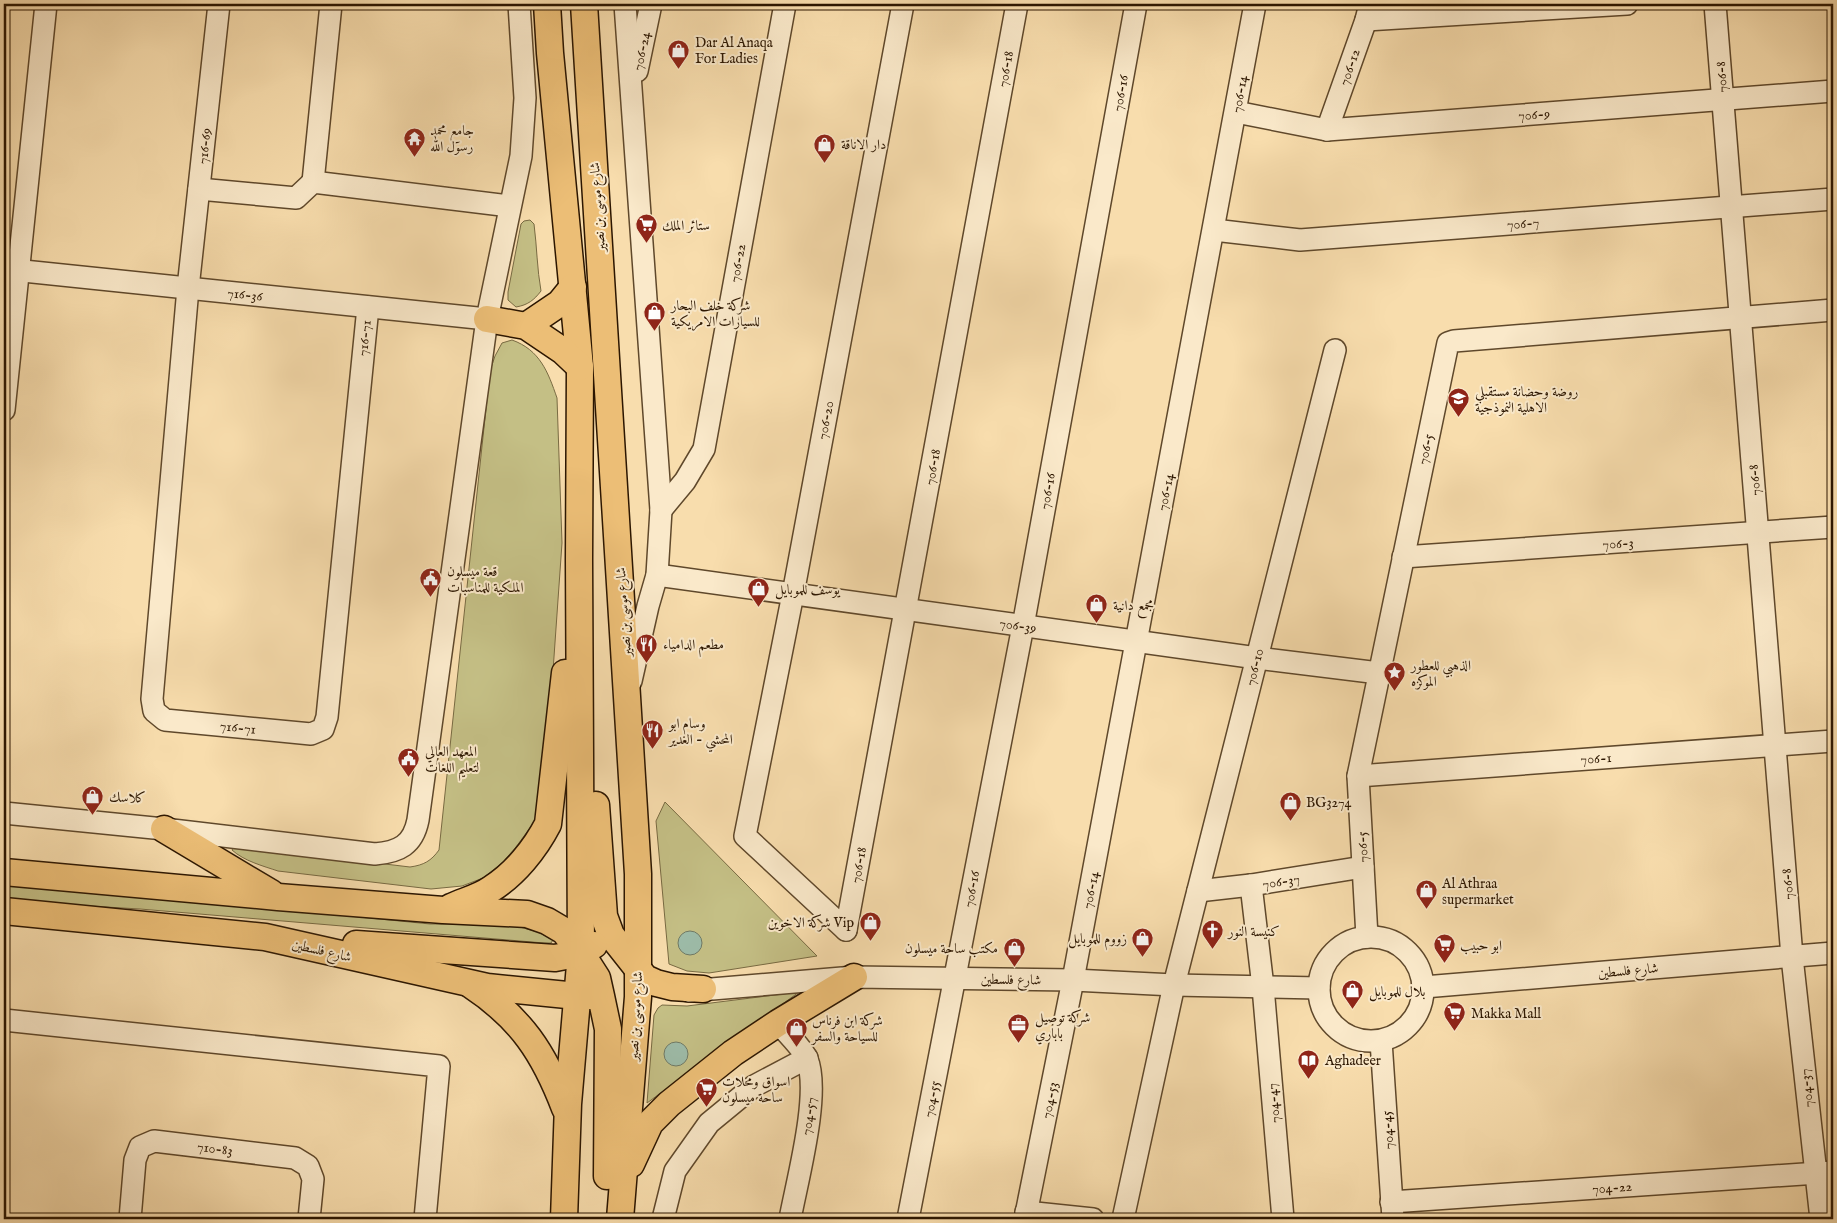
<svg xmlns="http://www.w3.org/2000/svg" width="1837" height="1223" viewBox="0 0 1837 1223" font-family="'IM FELL English',Amiri,serif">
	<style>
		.green { fill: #c4bf85; stroke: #786a42 }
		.water { fill: #9dbca9; stroke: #707a65 }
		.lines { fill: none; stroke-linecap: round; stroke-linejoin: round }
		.minor-casing { stroke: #5f482b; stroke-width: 24 }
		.major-casing { stroke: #2c1600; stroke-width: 29 }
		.minor { stroke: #fae9ca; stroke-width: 21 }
		.major { stroke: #ecbe76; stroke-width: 26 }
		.labels { text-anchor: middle; stroke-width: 4; stroke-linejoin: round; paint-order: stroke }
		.poi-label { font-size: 14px; fill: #2c1600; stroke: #fae9ca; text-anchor: start }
		.street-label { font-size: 14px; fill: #2c1600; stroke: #fae9ca }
	</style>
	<rect width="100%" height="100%" fill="#f8ddad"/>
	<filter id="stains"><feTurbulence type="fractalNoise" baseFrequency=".004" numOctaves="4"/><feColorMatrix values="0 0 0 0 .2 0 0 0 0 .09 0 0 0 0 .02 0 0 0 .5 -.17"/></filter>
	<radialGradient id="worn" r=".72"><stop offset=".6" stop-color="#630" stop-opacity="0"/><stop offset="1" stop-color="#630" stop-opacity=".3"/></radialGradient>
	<g class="green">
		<path d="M530,220L534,224C537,247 537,269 541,291C534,300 528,305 516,307L508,300V292L521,224L524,221Z"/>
		<path d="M512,340C540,350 548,372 557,398L562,543L548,742L542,790L535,821L516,847L502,863L483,878L462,886L431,889L278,871C263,866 244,861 232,850L234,847H242L410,867C424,865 431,861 439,850L490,371L495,356L502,343Z"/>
		<polygon points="665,802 817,956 709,973 687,971 669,964 656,821"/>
		<polygon points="4,882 430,924 509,924 538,932 553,940 551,943 544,943 140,909 4,901"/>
		<polygon points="799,992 647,1103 654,1015 658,1008 662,1005 687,1006"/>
	</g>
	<g class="water">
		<circle cx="690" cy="943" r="12"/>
		<circle cx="676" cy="1054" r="12"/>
	</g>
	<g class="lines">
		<defs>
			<g id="minor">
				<polyline points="219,4 188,288 152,699 154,711 165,720 311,734 323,729 327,717 368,307"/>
				<polyline points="625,4 661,510 657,575 648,606 631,681"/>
				<polyline points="1715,4 1792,957 1821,1219"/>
				<polyline points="1366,20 1627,4"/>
				<polyline points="637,71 651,4"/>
				<polyline points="1236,112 1327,130 1833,91"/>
				<polyline points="1327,130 1366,20 1370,4"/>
				<polyline points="313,182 331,4"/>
				<polyline points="199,189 296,198 313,182 510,206"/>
				<polyline points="1214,230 1300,240 1833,199"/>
				<polyline points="4,269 487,319"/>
				<polyline points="4,410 46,4"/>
				<polyline points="661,510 685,481 704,449 785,4"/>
				<polyline points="1403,557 1833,527"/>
				<polyline points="657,575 1257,658 1379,673"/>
				<polyline points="1358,776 1833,741"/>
				<path d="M4,813L164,829L375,854C399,852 413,845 418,820L487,319L521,156L525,98L519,4"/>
				<polyline points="1251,885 1263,987 1283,1219"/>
				<polyline points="1198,891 1251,885 1363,867"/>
				<polyline points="846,930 745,836 793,594 903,4"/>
				<polyline points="846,930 1017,4"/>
				<circle cx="1371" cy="989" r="52"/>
				<polyline points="1367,937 1358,776 1448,343 1454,341 1833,310"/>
				<polyline points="1424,987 1833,953"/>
				<polyline points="688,991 854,977 1073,980 1174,985 1319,988"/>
				<polyline points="4,1020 439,1066 425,1219"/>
				<path d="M778,1023C785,1031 804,1050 807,1059C821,1093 797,1181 790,1219"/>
				<polyline points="1381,1041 1393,1219"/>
				<polyline points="1391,1202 1833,1172"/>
				<polyline points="1026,1212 1093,1219"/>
				<polyline points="130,1219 135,1160 140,1147 154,1141 295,1158 308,1166 313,1179 309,1219"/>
				<polyline points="663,1219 675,1171 709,1123 754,1086 807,1058"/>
				<polyline points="908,1219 1023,626 1136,4"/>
				<polyline points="1025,1219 1073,980 1255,4"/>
				<polyline points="1123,1219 1174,985 1335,350"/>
			</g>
			<g id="major">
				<polyline points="547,4 550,53 580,367 579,560 581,953 568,1104 564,1219"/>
				<polyline points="584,4 638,874 638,997 620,1219"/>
				<polyline points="487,319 526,326 563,351 580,367"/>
				<polyline points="526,326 560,303 573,287"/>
				<polyline points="596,805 604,916 611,935 645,978 656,983 672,987 703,989"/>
				<polyline points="164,829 271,893"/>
				<polyline points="4,872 278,897 443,910 527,914 547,921 564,931 581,953 597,978 601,996 608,1029 607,1176"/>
				<path d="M451,907C464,901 480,897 491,889C515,874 535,849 548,824L565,673"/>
				<polyline points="4,911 265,937 487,987 577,996 595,996"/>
				<polyline points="356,944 555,958 581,953 594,945"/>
				<path d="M471,985C521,1018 544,1053 565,1108"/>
				<polyline points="631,1164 650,1123 669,1104 733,1053 778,1023 854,977"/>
			</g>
		</defs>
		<use href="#minor" class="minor-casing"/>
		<use href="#major" class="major-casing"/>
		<use href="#minor" class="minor"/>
		<use href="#major" class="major"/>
	</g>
	<defs>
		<symbol id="shop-pin" viewBox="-11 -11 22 30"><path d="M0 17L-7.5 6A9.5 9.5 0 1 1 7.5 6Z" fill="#8f2418" stroke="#fae9ca"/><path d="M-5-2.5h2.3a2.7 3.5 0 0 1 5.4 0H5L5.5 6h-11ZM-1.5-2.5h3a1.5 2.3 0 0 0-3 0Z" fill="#fff"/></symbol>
		<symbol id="temple-pin" viewBox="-11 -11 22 30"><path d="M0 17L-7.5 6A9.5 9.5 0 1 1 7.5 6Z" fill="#8f2418" stroke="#fae9ca"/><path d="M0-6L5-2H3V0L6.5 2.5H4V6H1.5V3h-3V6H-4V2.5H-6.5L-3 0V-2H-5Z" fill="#fff"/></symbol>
		<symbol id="supermarket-pin" viewBox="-11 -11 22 30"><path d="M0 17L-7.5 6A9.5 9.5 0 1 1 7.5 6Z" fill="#8f2418" stroke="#fae9ca"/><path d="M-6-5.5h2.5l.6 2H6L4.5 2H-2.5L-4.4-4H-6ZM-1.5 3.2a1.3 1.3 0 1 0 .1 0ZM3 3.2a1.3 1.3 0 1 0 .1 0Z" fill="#fff"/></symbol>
		<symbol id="school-pin" viewBox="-11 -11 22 30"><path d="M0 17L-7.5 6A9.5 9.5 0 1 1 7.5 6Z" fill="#8f2418" stroke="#fae9ca"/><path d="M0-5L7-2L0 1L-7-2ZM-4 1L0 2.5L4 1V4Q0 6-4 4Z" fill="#fff"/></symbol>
		<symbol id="civic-pin" viewBox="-11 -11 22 30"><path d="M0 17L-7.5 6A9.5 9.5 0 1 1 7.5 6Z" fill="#8f2418" stroke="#fae9ca"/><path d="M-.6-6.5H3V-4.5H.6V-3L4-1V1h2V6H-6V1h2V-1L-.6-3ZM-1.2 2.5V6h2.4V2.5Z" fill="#fff"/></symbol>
		<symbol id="restaurant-pin" viewBox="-11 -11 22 30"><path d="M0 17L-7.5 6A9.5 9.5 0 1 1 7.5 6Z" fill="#8f2418" stroke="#fae9ca"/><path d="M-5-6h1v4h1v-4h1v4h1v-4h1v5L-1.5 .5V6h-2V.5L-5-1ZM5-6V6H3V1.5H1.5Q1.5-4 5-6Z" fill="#fff"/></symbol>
		<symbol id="sight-pin" viewBox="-11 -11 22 30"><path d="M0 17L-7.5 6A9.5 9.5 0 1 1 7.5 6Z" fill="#8f2418" stroke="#fae9ca"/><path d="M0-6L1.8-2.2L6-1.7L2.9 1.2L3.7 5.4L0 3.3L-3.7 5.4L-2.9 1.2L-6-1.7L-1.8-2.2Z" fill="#fff"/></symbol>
		<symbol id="church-pin" viewBox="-11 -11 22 30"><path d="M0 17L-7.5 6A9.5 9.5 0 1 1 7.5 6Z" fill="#8f2418" stroke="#fae9ca"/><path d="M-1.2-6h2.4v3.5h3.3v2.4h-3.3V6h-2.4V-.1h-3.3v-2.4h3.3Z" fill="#fff"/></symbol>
		<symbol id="office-pin" viewBox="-11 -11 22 30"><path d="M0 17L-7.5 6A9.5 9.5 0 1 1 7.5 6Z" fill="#8f2418" stroke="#fae9ca"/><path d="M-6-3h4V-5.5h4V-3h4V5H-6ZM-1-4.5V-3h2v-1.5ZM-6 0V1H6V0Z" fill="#fff"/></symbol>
		<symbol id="library-pin" viewBox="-11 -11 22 30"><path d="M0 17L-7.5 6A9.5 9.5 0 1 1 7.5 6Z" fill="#8f2418" stroke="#fae9ca"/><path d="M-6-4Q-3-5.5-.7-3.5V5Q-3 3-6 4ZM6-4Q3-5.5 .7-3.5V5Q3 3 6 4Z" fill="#fff"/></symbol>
	</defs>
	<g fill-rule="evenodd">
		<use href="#shop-pin" x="666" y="38" width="25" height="34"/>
		<use href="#temple-pin" x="402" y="126" width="25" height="34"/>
		<use href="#shop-pin" x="812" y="132" width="25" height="34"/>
		<use href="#supermarket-pin" x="634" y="212" width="25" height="34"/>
		<use href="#shop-pin" x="642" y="300" width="25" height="34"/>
		<use href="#school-pin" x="1446" y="386" width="25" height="34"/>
		<use href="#civic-pin" x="418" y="566" width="25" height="34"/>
		<use href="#shop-pin" x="746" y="576" width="25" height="34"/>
		<use href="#shop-pin" x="1084" y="592" width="25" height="34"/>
		<use href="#restaurant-pin" x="634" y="632" width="25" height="34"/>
		<use href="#sight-pin" x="1382" y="660" width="25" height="34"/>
		<use href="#restaurant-pin" x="640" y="718" width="25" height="34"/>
		<use href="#civic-pin" x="396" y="746" width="25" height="34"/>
		<use href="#shop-pin" x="80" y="784" width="25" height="34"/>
		<use href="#shop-pin" x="1278" y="790" width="25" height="34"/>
		<use href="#shop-pin" x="1414" y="878" width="25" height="34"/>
		<use href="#shop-pin" x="858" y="910" width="25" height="34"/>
		<use href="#church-pin" x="1200" y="918" width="25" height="34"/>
		<use href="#shop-pin" x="1130" y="926" width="25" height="34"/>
		<use href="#supermarket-pin" x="1432" y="932" width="25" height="34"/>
		<use href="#shop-pin" x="1002" y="936" width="25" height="34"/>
		<use href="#shop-pin" x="1340" y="978" width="25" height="34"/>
		<use href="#supermarket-pin" x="1442" y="1000" width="25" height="34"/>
		<use href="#office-pin" x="1006" y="1012" width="25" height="34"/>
		<use href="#shop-pin" x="784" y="1016" width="25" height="34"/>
		<use href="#library-pin" x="1296" y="1048" width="25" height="34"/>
		<use href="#supermarket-pin" x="694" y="1076" width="25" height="34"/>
	</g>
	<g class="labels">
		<g class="poi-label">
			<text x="695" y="47">Dar Al Anaqa<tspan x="695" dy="16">For Ladies</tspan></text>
			<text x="430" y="135">جامع محمد<tspan x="430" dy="16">رسول الله</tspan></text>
			<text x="841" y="149">دار الاناقة</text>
			<text x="662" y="230">ستائر الملك</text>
			<text x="671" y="310">شركة خلف البحار<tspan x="671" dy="16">للسيارات الامريكية</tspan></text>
			<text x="1475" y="396">روضة وحضانة مستقبلي<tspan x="1475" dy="16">الاهلية النموذجية</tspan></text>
			<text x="447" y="576">قعة ميسلون<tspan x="447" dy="16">الملكية للمناسبات</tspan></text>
			<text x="775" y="594">يوسف للموبايل</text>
			<text x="1113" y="610">مجمع دانية</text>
			<text x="663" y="649">مطعم الدامياء</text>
			<text x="1411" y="670">الذهبي للعطور<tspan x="1411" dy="16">الموكزه</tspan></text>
			<text x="669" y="728">وسام ابو<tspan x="669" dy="16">المحشي - الغدير</tspan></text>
			<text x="425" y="756">المعهد العالي<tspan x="425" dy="16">لتعليم اللغات</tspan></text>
			<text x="109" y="802">كلاسك</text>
			<text x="1306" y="807">BG3274</text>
			<text x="1442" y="888">Al Athraa<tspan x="1442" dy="16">supermarket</tspan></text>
			<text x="854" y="927" text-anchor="end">شركة الاخوين Vip</text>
			<text x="1228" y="936">كنيسة النور</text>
			<text x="1127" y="943" text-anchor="end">زووم للموبايل</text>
			<text x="1460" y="950">ابو حبيب</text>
			<text x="998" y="953" text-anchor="end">مكتب ساحة ميسلون</text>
			<text x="1369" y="996">بلال للموبايل</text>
			<text x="1471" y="1018">Makka Mall</text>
			<text x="1035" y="1022">شركة توصيل<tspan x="1035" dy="16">باباري</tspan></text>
			<text x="812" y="1025">شركة ابن فرناس<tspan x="812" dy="16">للسياحة والسفر</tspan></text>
			<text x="1325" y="1065">Aghadeer</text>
			<text x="722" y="1086">اسواق ومحلات<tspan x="722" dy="16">ساحة ميسلون</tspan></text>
		</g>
		<g class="street-label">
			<text transform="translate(641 51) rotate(-78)" y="5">706-24</text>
			<text transform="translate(1349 67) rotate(-71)" y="5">706-12</text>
			<text transform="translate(1005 69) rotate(-80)" y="5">706-18</text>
			<text transform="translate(1721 77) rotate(-94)" y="5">706-8</text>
			<text transform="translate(1120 93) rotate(-80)" y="5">706-16</text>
			<text transform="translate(1239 94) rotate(-80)" y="5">706-14</text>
			<text transform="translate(1534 114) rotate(-4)" y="5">706-9</text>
			<text transform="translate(204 146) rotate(-84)" y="5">716-69</text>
			<text transform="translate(597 207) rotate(-94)" y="5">شارع موسى بن نصير</text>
			<text transform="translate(1523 223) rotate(-4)" y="5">706-7</text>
			<text transform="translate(737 263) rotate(-80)" y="5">706-22</text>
			<text transform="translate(245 294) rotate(6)" y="5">716-36</text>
			<text transform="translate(364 338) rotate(-84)" y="5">716-71</text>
			<text transform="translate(825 420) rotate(-79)" y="5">706-20</text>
			<text transform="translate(1425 449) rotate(-78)" y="5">706-5</text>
			<text transform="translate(932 467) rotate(-80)" y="5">706-18</text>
			<text transform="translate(1754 480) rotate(-95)" y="5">706-8</text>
			<text transform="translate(1047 491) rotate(-80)" y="5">706-16</text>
			<text transform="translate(1165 492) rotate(-79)" y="5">706-14</text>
			<text transform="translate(1618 543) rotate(-4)" y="5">706-3</text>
			<text transform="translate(623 612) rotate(-94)" y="5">شارع موسى بن نصير</text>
			<text transform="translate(1018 625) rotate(8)" y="5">706-39</text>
			<text transform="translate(1254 667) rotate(-76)" y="5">706-10</text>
			<text transform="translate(238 727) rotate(6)" y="5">716-71</text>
			<text transform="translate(1596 758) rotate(-4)" y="5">706-1</text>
			<text transform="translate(1362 847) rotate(-93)" y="5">706-5</text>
			<text transform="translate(858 865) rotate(-80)" y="5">706-18</text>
			<text transform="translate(1281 881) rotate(-9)" y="5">706-37</text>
			<text transform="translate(1787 884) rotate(-95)" y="5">706-8</text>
			<text transform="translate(971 889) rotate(-79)" y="5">706-16</text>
			<text transform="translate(1090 890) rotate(-79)" y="5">706-14</text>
			<text transform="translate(322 950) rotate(13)" y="5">شارع فلسطين</text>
			<text transform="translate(1628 970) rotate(-5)" y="5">شارع فلسطين</text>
			<text transform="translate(1011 979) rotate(1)" y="5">شارع فلسطين</text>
			<text transform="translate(635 1016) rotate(-87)" y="5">شارع موسى بن نصير</text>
			<text transform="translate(1806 1088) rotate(-96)" y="5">704-37</text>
			<text transform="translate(931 1099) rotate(-79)" y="5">704-55</text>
			<text transform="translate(1049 1100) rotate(-79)" y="5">704-53</text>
			<text transform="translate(1273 1103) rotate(-95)" y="5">704-47</text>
			<text transform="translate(808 1116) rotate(-82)" y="5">704-57</text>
			<text transform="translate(1387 1130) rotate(-94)" y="5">704-45</text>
			<text transform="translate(215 1148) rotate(7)" y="5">710-83</text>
			<text transform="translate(1612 1187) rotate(-4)" y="5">704-22</text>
		</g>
	</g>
	<rect width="1837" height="1223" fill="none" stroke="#f8ddad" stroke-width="20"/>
	<rect x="5" y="5" width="1827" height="1213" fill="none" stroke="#2c1600" stroke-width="2.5"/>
	<rect x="10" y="10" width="1817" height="1203" fill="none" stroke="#2c1600"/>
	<rect width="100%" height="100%" filter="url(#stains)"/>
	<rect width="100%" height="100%" fill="url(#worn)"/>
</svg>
